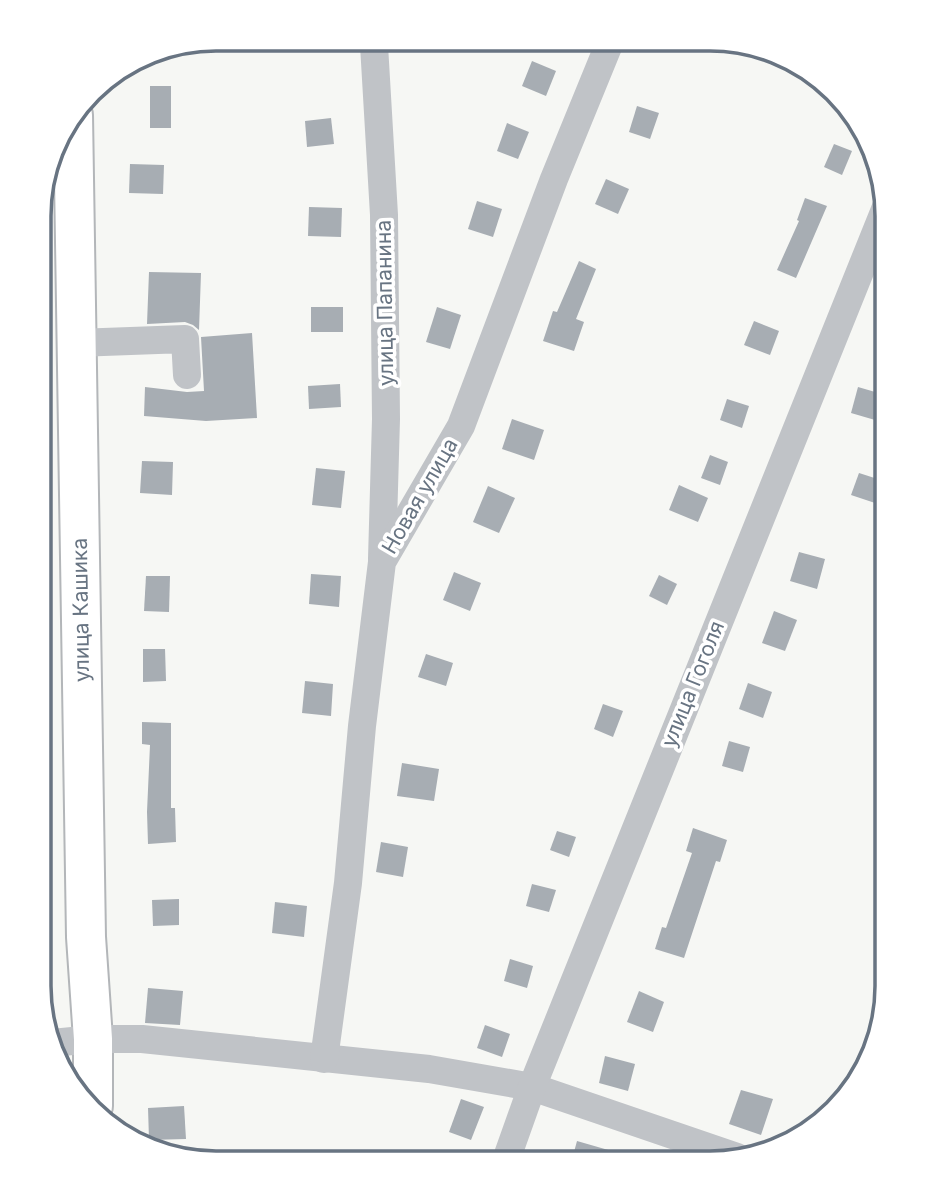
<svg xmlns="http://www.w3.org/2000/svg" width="926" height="1202" viewBox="0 0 926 1202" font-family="Inter,sans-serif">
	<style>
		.building { fill: #a7adb3 }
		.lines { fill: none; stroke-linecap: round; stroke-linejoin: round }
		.highway-casing { stroke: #b3b6b9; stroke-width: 42 }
		.minor { stroke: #c0c3c7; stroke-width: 28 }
		.highway { stroke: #fff; stroke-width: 38 }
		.labels { text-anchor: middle; stroke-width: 7; stroke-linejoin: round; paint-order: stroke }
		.street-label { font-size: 21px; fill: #687482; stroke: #fff }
		.rim { fill: none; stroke: #687482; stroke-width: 3.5 }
	</style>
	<rect width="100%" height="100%" fill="#f6f7f4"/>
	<g class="building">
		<polygon points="532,61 556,71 546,96 522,86"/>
		<rect x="150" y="86" width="21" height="42"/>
		<polygon points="637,106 659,113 650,139 629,132"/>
		<polygon points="331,118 334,144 307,147 305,121"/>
		<polygon points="507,123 529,132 518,159 497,151"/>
		<polygon points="834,144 852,151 842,175 824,167"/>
		<polygon points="130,164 164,165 163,194 129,193"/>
		<polygon points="606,179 629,189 618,214 595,204"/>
		<polygon points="805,198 827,206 796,278 777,270 799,221 797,220"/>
		<polygon points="477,201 502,209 493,237 468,229"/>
		<polygon points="309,207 342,208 341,237 308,236"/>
		<polygon points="579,261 596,269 576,319 584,322 574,351 543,341 553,311 557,312"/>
		<polygon points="149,272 201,273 199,330 193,325 185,322 147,324"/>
		<rect x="311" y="307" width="32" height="25"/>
		<polygon points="437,307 461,315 450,349 426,342"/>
		<polygon points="754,321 779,331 770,355 744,345"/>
		<polygon points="252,333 257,418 206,421 144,416 145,387 187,392 204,391 201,337"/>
		<polygon points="340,384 341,407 309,409 308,386"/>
		<polygon points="858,387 882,394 875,420 851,413"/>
		<polygon points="727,399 749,406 742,428 720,420"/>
		<polygon points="512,419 544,430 534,460 502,449"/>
		<polygon points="710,455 728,462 720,485 701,478"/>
		<polygon points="142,461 173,462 172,495 140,493"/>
		<polygon points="316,468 345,471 341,508 312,505"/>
		<polygon points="859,473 887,482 887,507 851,495"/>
		<polygon points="679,485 708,498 698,522 669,510"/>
		<polygon points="488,486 515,498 499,533 473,522"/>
		<polygon points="799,552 825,559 817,589 790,581"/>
		<polygon points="454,572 481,583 470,611 443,600"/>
		<polygon points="311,574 341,576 339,607 309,604"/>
		<polygon points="659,575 677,584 667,605 649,596"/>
		<polygon points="146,576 170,576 169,612 144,611"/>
		<polygon points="774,611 797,620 785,651 762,643"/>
		<polygon points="143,649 165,649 166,681 143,682"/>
		<polygon points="426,654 453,663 446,686 418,677"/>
		<polygon points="305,681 333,684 331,716 302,713"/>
		<polygon points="748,683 772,692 763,718 739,709"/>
		<polygon points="603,704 623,711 613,737 594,729"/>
		<polygon points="142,722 171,723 171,808 175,808 176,842 148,844 147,812 150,745 142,744"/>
		<polygon points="729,741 750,747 743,772 722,766"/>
		<polygon points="402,763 439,769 434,801 397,796"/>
		<polygon points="693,828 727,840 720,862 716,861 684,958 655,949 662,927 666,928 692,853 686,851"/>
		<polygon points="557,831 576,837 569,857 550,850"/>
		<polygon points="381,842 408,847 403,877 376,872"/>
		<polygon points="532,884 556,890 549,912 526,906"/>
		<polygon points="179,899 179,925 153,926 152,900"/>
		<polygon points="275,902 307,906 304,937 272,933"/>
		<polygon points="510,959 533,966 527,988 504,981"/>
		<polygon points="148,988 183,991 180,1025 145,1023"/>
		<polygon points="639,991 664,1002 653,1032 627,1022"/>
		<polygon points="485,1025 510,1034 502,1057 477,1048"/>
		<polygon points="605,1056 635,1064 628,1091 599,1083"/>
		<polygon points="741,1090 773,1099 761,1135 729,1124"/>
		<polygon points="461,1099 484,1107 471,1140 449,1132"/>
		<polygon points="184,1106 186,1139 149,1140 148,1108"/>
		<polygon points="577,1141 636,1158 636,1163 571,1163"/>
	</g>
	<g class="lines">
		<defs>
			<polyline id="highway" points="73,115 86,937 93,1039 93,1106"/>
		</defs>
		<use href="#highway" class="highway-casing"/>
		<g class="minor">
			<polyline points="374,45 384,215 386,419 382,559"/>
			<polyline points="76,343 185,339 187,375"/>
			<polyline points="52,1043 93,1039 142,1039 429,1069 532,1087 737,1157"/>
			<polyline points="324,1059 348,883 362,726 382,562 461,426 554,179 610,42"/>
			<polyline points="505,1163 532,1087 886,207"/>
		</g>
		<use href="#highway" class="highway"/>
	</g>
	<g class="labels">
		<g class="street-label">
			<text transform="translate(385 303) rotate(-91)" y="7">улица Папанина</text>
			<text transform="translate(420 496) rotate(-60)" y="7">Новая улица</text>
			<text transform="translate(81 610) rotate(-91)" y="7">улица Кашика</text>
			<text transform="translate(693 684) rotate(-68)" y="7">улица Гоголя</text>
		</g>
	</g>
	<path d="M0 0H926V1202H0ZM216 51H710A165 165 0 0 1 875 216V986A165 165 0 0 1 710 1151H216A165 165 0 0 1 51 986V216A165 165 0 0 1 216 51Z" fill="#fff" fill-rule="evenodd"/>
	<path class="rim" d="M216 51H710A165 165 0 0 1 875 216V986A165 165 0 0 1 710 1151H216A165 165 0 0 1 51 986V216A165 165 0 0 1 216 51Z"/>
</svg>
